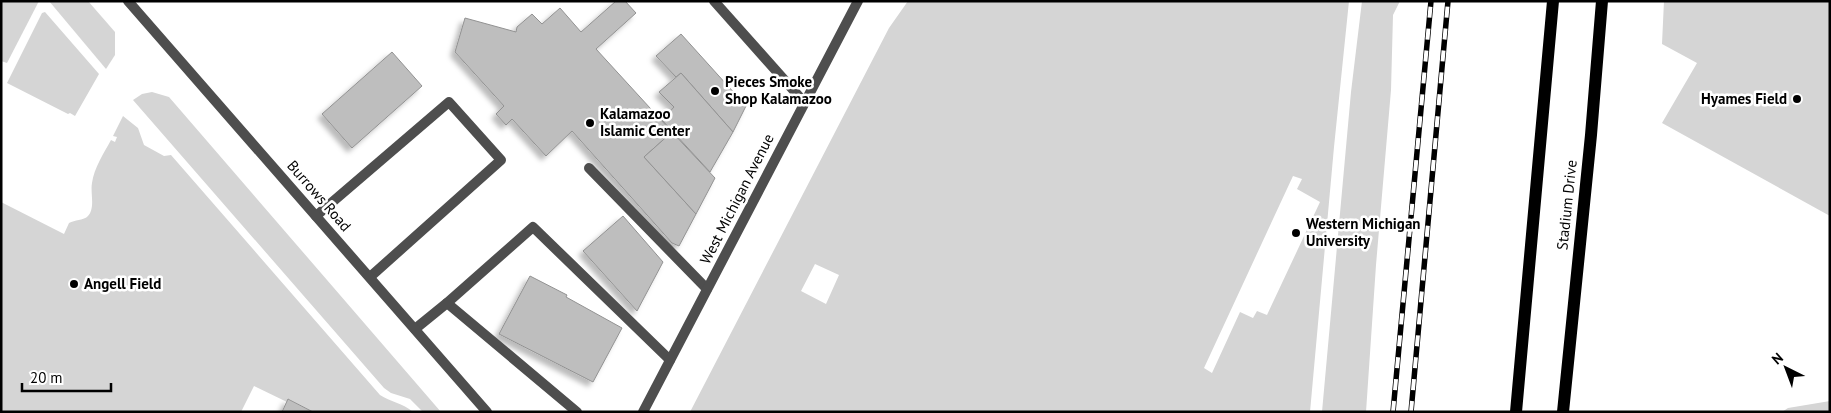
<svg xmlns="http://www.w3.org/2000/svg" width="1831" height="413" viewBox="0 0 1831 413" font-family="'PT Sans',sans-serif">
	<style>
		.green { fill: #d5d5d5; fill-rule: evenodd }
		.building { fill: #bebebe; stroke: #929292; filter: url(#shadow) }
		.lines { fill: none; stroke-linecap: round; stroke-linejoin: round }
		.service { stroke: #4e4e4e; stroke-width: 10 }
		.minor { stroke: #4e4e4e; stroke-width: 10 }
		.tertiary { stroke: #4e4e4e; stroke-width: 10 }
		.primary { stroke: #000; stroke-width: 12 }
		.rail-casing { stroke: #000; stroke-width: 5.5 }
		.rail { stroke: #fff; stroke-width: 4; stroke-dasharray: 11; stroke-linecap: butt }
		.poi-dot { fill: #000; stroke: #fff; stroke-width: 2 }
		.labels { text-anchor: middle; stroke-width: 5; stroke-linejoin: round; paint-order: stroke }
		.poi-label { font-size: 15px; font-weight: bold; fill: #000; stroke: #fff; text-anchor: start }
		.street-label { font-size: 15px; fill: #000; stroke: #fff }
	</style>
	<defs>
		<filter id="shadow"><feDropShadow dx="-4.5" dy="4.5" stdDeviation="2.5" flood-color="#0004"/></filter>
	</defs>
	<rect width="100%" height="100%" fill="#fff"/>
	<g class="green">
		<polygon points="1,1 39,1 7,63 1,61"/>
		<polygon points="49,1 88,1 115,32 115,55 106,69"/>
		<path d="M908,1H1349L1334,147L1310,412H690L889,28ZM1293,176L1302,179L1297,189L1320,202L1267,315L1257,311L1253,318L1240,312L1212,373L1204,368ZM815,264L839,275L826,304L801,291Z"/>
		<polygon points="1362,1 1400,1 1393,15 1391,90 1376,265 1366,412 1322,412 1351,92"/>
		<polygon points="1664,1 1830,1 1830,216 1662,123 1697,63 1662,44"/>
		<polygon points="45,12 99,74 75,116 70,113 68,114 7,83 42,13"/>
		<polygon points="152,92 169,97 441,412 423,412 410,399 391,393 384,388 133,100 142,94"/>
		<path d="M123,116L138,128L144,145L164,156L171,155L380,395C390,402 403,403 413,412H313L289,399L287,402L254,386L241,412H1V202L64,234L69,223C75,220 83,220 87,217C96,209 90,193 92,183C94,168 104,153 111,140L115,142L117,137L113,136Z"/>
		<polygon points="1830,401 1830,412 1782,412 1788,408"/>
	</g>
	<g class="building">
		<polygon points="616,1 625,1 636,13 596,49 672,132 644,157 696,214 679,246 672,243 572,131 546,156 512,119 506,125 496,114 504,106 455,52 465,18 516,32 517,27 532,14 542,24 560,8 581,32"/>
		<polygon points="681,34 746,106 733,132 681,73 676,77 656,56"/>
		<polygon points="392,52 422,86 352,148 322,114"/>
		<polygon points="681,73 733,132 710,172 662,120 674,107 659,92"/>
		<polygon points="672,132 715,178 696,214 644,157"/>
		<polygon points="623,216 663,262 637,311 583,251"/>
		<polygon points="530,276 567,295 566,297 622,328 593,382 499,334"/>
		<polygon points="288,399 313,412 282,412"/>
	</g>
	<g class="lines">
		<g class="service">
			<polyline points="589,168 707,289"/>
			<polyline points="316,216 449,102 501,160 370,277"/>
			<polyline points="447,303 577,412"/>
			<polyline points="415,329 447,303 533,227 670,360"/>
		</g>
		<g class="minor">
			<polyline points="128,1 487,412"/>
			<polyline points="714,1 804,102"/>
		</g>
		<polyline class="tertiary" points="643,412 858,1"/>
		<g class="primary">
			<polyline points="1516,412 1553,1"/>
			<polyline points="1563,412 1591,135 1602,1"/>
		</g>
		<defs>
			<g id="rail">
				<polyline points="1393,412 1431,1"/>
				<polyline points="1411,412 1448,1"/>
			</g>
		</defs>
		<use href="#rail" class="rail-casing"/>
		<use href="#rail" class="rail"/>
	</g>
	<g class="poi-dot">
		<circle cx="715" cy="91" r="5"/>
		<circle cx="1797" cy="99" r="5"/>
		<circle cx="590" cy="123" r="5"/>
		<circle cx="1296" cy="233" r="5"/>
		<circle cx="74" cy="284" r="5"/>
	</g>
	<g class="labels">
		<g class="poi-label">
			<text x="725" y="87">Pieces Smoke<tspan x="725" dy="17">Shop Kalamazoo</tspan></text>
			<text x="1787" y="104" text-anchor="end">Hyames Field</text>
			<text x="600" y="119">Kalamazoo<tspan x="600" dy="17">Islamic Center</tspan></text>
			<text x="1306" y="229">Western Michigan<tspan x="1306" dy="17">University</tspan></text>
			<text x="84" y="289">Angell Field</text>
		</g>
		<g class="street-label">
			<text transform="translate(319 196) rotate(49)" y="5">Burrows Road</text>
			<text transform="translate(737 199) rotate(-63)" y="5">West Michigan Avenue</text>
			<text transform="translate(1567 205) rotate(-84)" y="5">Stadium Drive</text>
		</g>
	</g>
	<rect width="1831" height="413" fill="none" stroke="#000000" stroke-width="5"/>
	<g transform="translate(1786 368) rotate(318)" stroke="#ffffff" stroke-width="4" paint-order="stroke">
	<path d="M0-4L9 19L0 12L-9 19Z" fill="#000000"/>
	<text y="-8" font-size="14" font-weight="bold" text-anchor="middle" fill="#000000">N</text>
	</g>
	<path d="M22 383v8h89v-8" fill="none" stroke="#000000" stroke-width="2.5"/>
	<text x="30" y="383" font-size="15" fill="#000000" stroke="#ffffff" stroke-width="4" paint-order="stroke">20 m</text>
</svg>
